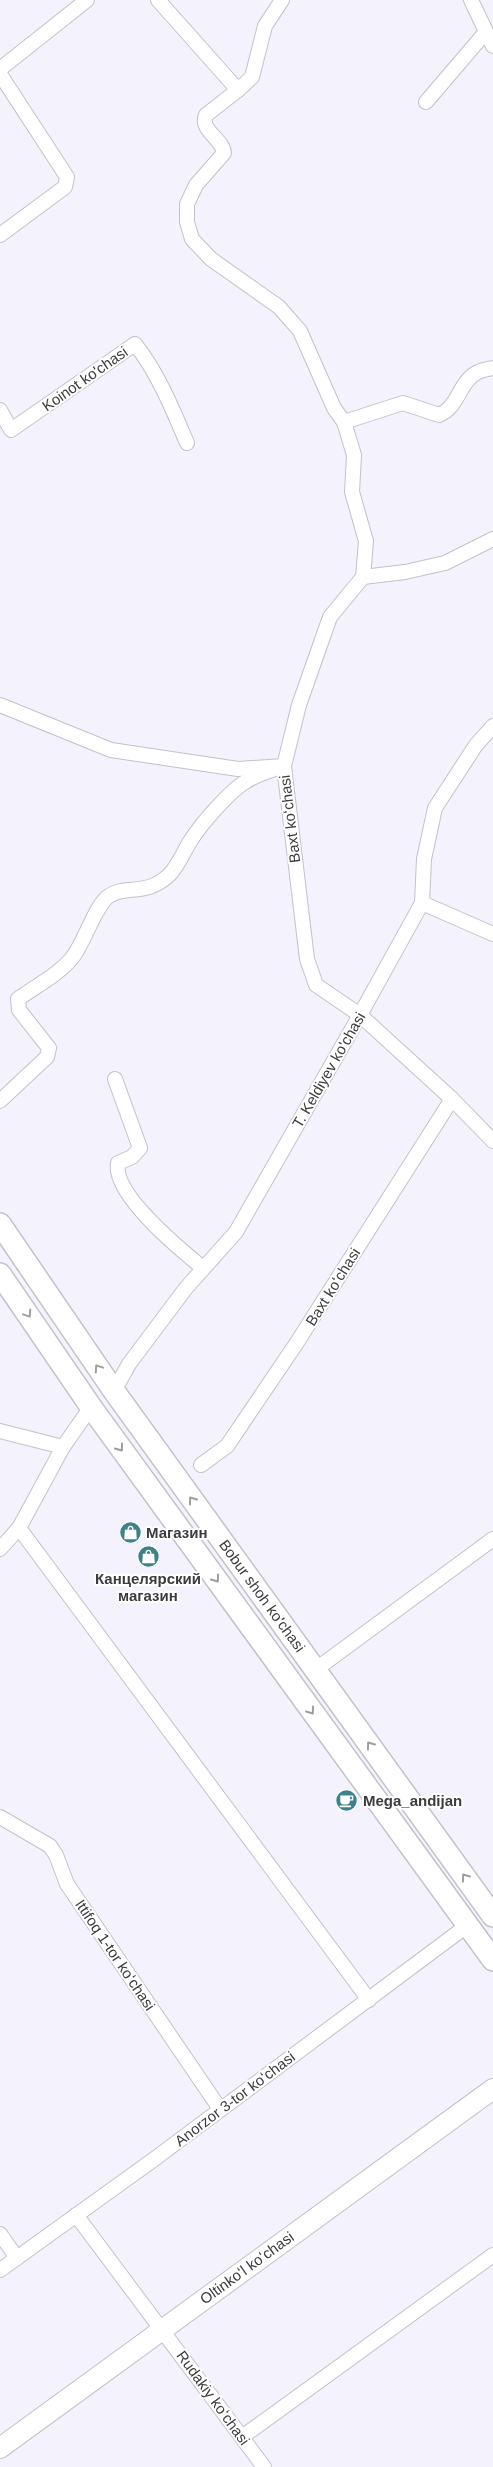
<svg xmlns="http://www.w3.org/2000/svg" width="493" height="2467" viewBox="0 0 493 2467" font-family="Arial,sans-serif">
	<style>
		.lines { fill: none; stroke-linecap: round; stroke-linejoin: round }
		.minor-casing { stroke: #c2c2ca; stroke-width: 16 }
		.secondary-casing { stroke: #c2c2ca; stroke-width: 22 }
		.primary-casing { stroke: #c2c2ca; stroke-width: 24 }
		.minor { stroke: #fff; stroke-width: 14 }
		.secondary { stroke: #fff; stroke-width: 20 }
		.primary { stroke: #fff; stroke-width: 21 }
		.oneway { stroke: #9e9e9f }
		.labels { text-anchor: middle; stroke-width: 4; stroke-linejoin: round; paint-order: stroke }
		.street-label { font-size: 15px; fill: #3c3c3f; stroke: #fff }
		.poi-label { font-size: 15px; font-weight: bold; fill: #3c3c3f; stroke: #fff; text-anchor: start }
	</style>
	<rect width="100%" height="100%" fill="#f4f3fd"/>
	<g class="lines">
		<defs>
			<g id="minor">
				<polyline points="158,0 238,90 252,77 265,26 282,0"/>
				<polyline points="471,0 493,46"/>
				<polyline points="0,69 87,0"/>
				<polyline points="0,74 67,177 65,187 0,235"/>
				<polyline points="426,102 485,33"/>
				<path d="M0,410L11,430L135,344C158,373 173,410 187,443"/>
				<path d="M344,422L403,403L439,415C459,407 459,381 478,372C482,370 488,369 493,368"/>
				<polyline points="363,577 405,572 445,563 493,539"/>
				<polyline points="0,705 111,750 238,769 284,766 307,959 316,985 360,1015 452,1099"/>
				<polyline points="422,903 493,934"/>
				<path d="M115,1079L140,1148L132,1157L118,1163C112,1194 181,1250 203,1268"/>
				<path d="M0,1101L47,1057L49,1048L19,1010L18,999C36,986 58,975 72,958C85,942 95,905 109,896C126,884 146,897 169,875C179,865 183,852 191,840C201,824 230,791 245,782C257,774 271,770 284,766L299,705L330,617L363,577L366,541L352,492L354,455L344,422L334,408L300,331L279,307L211,259L192,239L187,222V204L196,185L224,153C223,139 199,130 206,115L238,90"/>
				<polyline points="114,1391 129,1364 186,1288 236,1232 360,1015 422,903 424,859 435,808 476,745 493,726"/>
				<polyline points="0,1431 63,1447"/>
				<polyline points="201,1465 227,1446 296,1344 452,1099 493,1141"/>
				<polyline points="19,1528 369,2000"/>
				<polyline points="0,1549 19,1528 63,1447 91,1407"/>
				<polyline points="315,1670 493,1539"/>
				<polyline points="0,1817 50,1846 56,1855 67,1884 220,2109"/>
				<polyline points="76,2215 264,2467"/>
				<polyline points="0,2234 17,2258"/>
				<polyline points="0,2270 153,2160 468,1925"/>
				<polyline points="242,2437 493,2255"/>
			</g>
			<polyline id="secondary" points="0,2448 493,2089"/>
			<g id="primary">
				<polyline points="0,1224 114,1391 493,1916"/>
				<polyline points="0,1274 91,1407 493,1960"/>
			</g>
		</defs>
		<use href="#minor" class="minor-casing"/>
		<use href="#secondary" class="secondary-casing"/>
		<use href="#primary" class="primary-casing"/>
		<use href="#minor" class="minor"/>
		<use href="#secondary" class="secondary"/>
		<use href="#primary" class="primary"/>
	</g>
	<defs><path id="oneway-chevron" d="M-2-3.5L2.5 0L-2 3.5" fill="none" stroke-width="1.6" stroke-linecap="round" stroke-linejoin="round" transform="scale(1.25)"/></defs>
	<g class="oneway">
		<use href="#oneway-chevron" transform="translate(28 1314) rotate(56)"/>
		<use href="#oneway-chevron" transform="translate(98 1368) rotate(-124)"/>
		<use href="#oneway-chevron" transform="translate(120 1448) rotate(54)"/>
		<use href="#oneway-chevron" transform="translate(192 1500) rotate(-126)"/>
		<use href="#oneway-chevron" transform="translate(216 1579) rotate(54)"/>
		<use href="#oneway-chevron" transform="translate(311 1711) rotate(54)"/>
		<use href="#oneway-chevron" transform="translate(370 1745) rotate(-126)"/>
		<use href="#oneway-chevron" transform="translate(465 1877) rotate(-126)"/>
	</g>
	<defs>
		<symbol id="shop-disc" viewBox="-11 -11 22 22"><circle r="9.5" fill="#3b828a" stroke="#fff"/><path d="M-5-2.5h2.3a2.7 3.5 0 0 1 5.4 0H5L5.5 6h-11ZM-1.5-2.5h3a1.5 2.3 0 0 0-3 0Z" fill="#fff"/></symbol>
		<symbol id="cafe-disc" viewBox="-11 -11 22 22"><circle r="9.5" fill="#3b828a" stroke="#fff"/><path d="M-5.5-4.5H6V0H3Q3 3.5 0 3.5H-2.5Q-5.5 3.5-5.5 0ZM3-3.2v2h1.7v-2ZM-6 4.5H4V6H-6Z" fill="#fff"/></symbol>
	</defs>
	<g fill-rule="evenodd">
		<use href="#shop-disc" x="118" y="1520" width="25" height="25"/>
		<use href="#shop-disc" x="136" y="1544" width="25" height="25"/>
		<use href="#cafe-disc" x="334" y="1788" width="25" height="25"/>
	</g>
	<g class="labels">
		<g class="street-label">
			<text transform="translate(85 379) rotate(-35)" y="5">Koinot ko'chasi</text>
			<text transform="translate(290 819) rotate(-97)" y="5">Baxt koʻchasi</text>
			<text transform="translate(329 1070) rotate(-60)" y="5">T. Keldiyev ko'chasi</text>
			<text transform="translate(333 1287) rotate(-58)" y="5">Baxt koʻchasi</text>
			<text transform="translate(262 1596) rotate(54)" y="5">Bobur shoh ko'chasi</text>
			<text transform="translate(115 1955) rotate(56)" y="5">Ittifoq 1-tor koʻchasi</text>
			<text transform="translate(235 2099) rotate(-37)" y="5">Anorzor 3-tor koʻchasi</text>
			<text transform="translate(247 2268) rotate(-36)" y="5">Oltinkoʻl koʻchasi</text>
			<text transform="translate(213 2398) rotate(54)" y="5">Rudakiy koʻchasi</text>
		</g>
		<g class="poi-label">
			<text x="146" y="1538">Магазин</text>
			<text x="148" y="1584" text-anchor="middle">Канцелярский<tspan x="148" dy="17">магазин</tspan></text>
			<text x="363" y="1806">Mega_andijan</text>
		</g>
	</g>
</svg>
